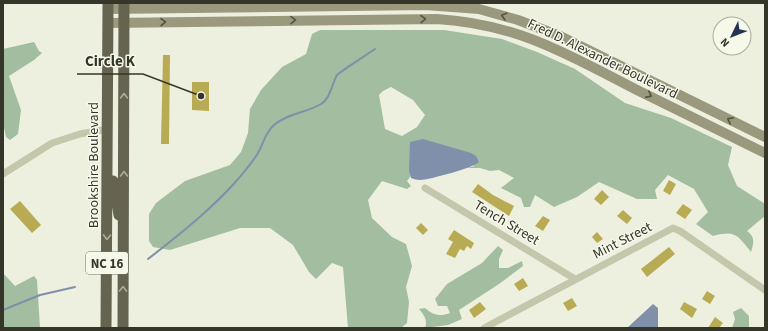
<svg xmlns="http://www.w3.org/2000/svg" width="768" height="331" viewBox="0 0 768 331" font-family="'Source Sans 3',sans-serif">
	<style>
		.green { fill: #a2bda0; fill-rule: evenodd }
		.water { fill: #808faa }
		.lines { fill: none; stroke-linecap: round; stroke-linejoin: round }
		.stream { stroke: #808faa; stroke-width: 2 }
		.building { fill: #b9aa54 }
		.minor { stroke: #c5c7ac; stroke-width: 7 }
		.secondary { stroke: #9a997d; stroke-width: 10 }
		.trunk { stroke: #666450; stroke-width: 11 }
		.oneway { stroke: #545343 }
		.oneway2 { stroke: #aeae9d }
		.labels { text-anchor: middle; stroke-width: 3; stroke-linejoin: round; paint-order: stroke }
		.shield { fill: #f6f8ea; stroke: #707064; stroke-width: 1 }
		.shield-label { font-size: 13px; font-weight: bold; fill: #36352a }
		.street-label { font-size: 14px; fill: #36352a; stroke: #f6f8ea }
		.leader { fill: none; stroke: #36352a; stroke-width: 1.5 }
		.callout-dot { fill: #36352a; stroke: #f6f8ea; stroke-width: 1.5 }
		.callout-label { font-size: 15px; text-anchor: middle; font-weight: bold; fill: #36352a; stroke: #f6f8ea; stroke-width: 3; stroke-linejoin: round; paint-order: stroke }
	</style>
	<rect width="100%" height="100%" fill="#edf0de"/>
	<g class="green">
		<path d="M320,30H444L502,39L537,52L575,69L625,103L671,118L732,147L728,165L737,186L765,204V216L747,231C755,237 754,242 751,252C737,235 736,230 713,236L696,224L708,212L694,189L668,175L655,190L657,199H637L599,182L577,197L554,207L535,195L530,207H524L521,198L501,188L514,178L499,170L490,171L480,168H466L475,166L410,142V177L407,181L411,186L407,189L382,181L368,200L372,218L392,237L406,244L412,266L406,287L409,302L407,323L401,328H348L343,267L332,263L316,279L309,272L293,245L270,228H240L170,250L153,247L149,241V214L156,203L185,181L230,165L241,152L248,133L250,109L261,90L282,67L306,54L312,34ZM391,87L413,100L425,115L417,127L402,136L385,129L379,95L383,91Z"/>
		<polygon points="34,42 39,51 42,53 34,60 9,76 21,110 18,134 10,140 6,137 3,123 3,49"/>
		<path d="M498,246L503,250L499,259V268H508L522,261L523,266L499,284L459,310L462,319L448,325L425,328C428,320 424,315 419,309L425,308C433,315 439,317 450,313L447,306H438L435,299L447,284L482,263Z"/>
		<polygon points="3,273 15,286 34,276 37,280 40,328 3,328"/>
		<polygon points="741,308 749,316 749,328 732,328 735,319 733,312"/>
	</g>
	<g class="water">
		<path d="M423,139L471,153L476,156L479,162C475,167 429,180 420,180C417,180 414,179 411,178L409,171L410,142Z"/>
		<polygon points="653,304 658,308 658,328 627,328"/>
	</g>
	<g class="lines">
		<g class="stream">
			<path d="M148,259C179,235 213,208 239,178C246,169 254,161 259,151C264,142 265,133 274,125C288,113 306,113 321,104C330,99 332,84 337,75C341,71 368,54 375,49"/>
			<polyline points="3,310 40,295 75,287"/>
		</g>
	</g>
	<g class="building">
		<polygon points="163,55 170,55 169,144 161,144"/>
		<polygon points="192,82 209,82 209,111 192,110"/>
		<polygon points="669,180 676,184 670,195 663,191"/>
		<polygon points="478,184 493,195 514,206 509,216 472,192"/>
		<polygon points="602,190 609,197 601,205 594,199"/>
		<polygon points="20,201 41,225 32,233 10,209"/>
		<polygon points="683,204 692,210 685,219 676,213"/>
		<polygon points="623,210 632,218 627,224 617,216"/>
		<polygon points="543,216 550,220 543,231 535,226"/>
		<polygon points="421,223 428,230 423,235 416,228"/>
		<polygon points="454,230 474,243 471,249 467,246 464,251 460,249 455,258 446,254 453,242 448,239"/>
		<polygon points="597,232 603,239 597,243 592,237"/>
		<polygon points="669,247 675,254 647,277 641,269"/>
		<polygon points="523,278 528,286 519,291 514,284"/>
		<polygon points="707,291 715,296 710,304 702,299"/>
		<polygon points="572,298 577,306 568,311 563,303"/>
		<polygon points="480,302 486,309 474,318 469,310"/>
		<polygon points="684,302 697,309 692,318 680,309"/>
		<polygon points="715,317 723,323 719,328 708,328"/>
	</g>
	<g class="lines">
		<g class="minor">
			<polyline points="3,174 52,143 80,134 108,129"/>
			<polyline points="425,188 575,279"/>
			<polyline points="484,328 673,228 680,231 765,290"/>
		</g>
		<g class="secondary">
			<polyline points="108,9 425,5 479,9 518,20 560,36 765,137"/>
			<path d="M108,23L437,19C518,24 567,54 637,90C680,111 722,132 765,153"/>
		</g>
		<g class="trunk">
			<polyline points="113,181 119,215"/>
			<polyline points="106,328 108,3"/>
			<polyline points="123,328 124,3"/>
		</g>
	</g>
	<defs><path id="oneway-chevron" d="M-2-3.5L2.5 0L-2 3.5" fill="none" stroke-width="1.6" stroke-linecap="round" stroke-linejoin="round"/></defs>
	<g class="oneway">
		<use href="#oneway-chevron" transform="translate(504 16) rotate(-165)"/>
		<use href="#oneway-chevron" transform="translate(423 19) rotate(-1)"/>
		<use href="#oneway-chevron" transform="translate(293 20) rotate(-1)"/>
		<use href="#oneway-chevron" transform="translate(163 22) rotate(-1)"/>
		<use href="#oneway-chevron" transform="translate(649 95) rotate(26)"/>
		<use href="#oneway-chevron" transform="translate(730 120) rotate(-154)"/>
	</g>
	<g class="oneway2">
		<use href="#oneway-chevron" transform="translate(124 96) rotate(-90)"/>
		<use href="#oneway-chevron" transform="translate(124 174) rotate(-90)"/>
		<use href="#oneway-chevron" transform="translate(107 237) rotate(91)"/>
		<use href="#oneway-chevron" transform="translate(123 289) rotate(-89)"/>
	</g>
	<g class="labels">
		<rect class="shield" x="86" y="252" width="42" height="22" rx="3"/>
		<g class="shield-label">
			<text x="107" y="268">NC 16</text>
		</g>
		<g class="street-label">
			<text transform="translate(603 58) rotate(26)" y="5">Fred D. Alexander Boulevard</text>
			<text transform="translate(93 165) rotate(-90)" y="5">Brookshire Boulevard</text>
			<text transform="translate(507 222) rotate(31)" y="5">Tench Street</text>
			<text transform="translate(622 240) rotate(-27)" y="5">Mint Street</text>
		</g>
	</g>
	<path class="leader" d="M201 96L143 74H77"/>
	<circle class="callout-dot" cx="201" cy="96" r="4"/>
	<g class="callout-label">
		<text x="110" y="66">Circle K</text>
	</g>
	<rect width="768" height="331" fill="none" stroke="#36352a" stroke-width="8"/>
	<g transform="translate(732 36) rotate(227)"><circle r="19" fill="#f6f8ea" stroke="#a9aa9d"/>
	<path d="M0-3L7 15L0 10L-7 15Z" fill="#243353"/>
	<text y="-6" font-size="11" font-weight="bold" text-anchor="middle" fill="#36352a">N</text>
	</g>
</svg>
